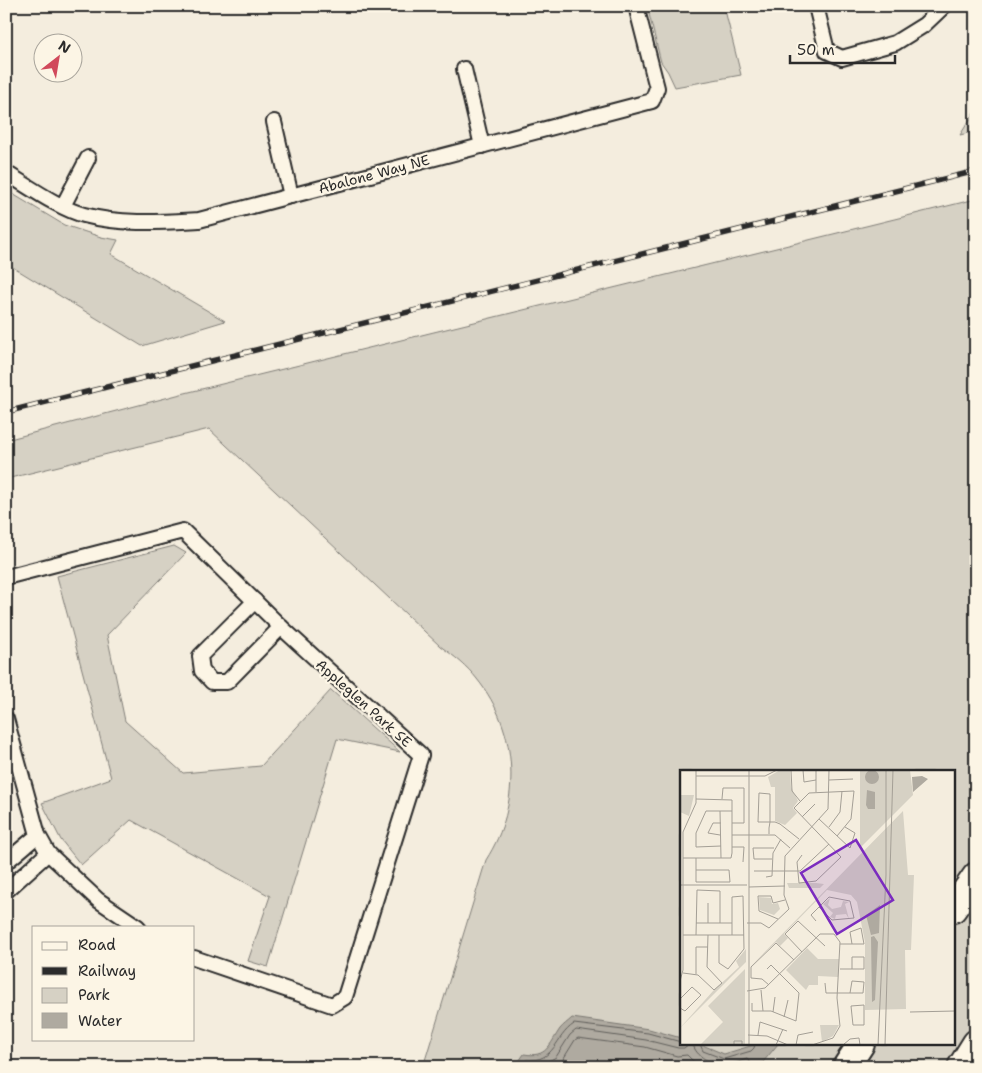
<svg xmlns="http://www.w3.org/2000/svg" width="982" height="1073" viewBox="0 0 982 1073" font-family="'Shantell Sans',sans-serif">
	<style>
		.green { fill: #d6d1c4; stroke: #807e78; fill-rule: evenodd }
		.water { fill: #afaaa0; stroke: #7a7771 }
		.lines { fill: none; stroke-linecap: round; stroke-linejoin: round }
		.shore { stroke: #605e5a; stroke-width: 1 }
		.minor-casing { stroke: #2b2b2b; stroke-width: 18 }
		.motorway-casing { stroke: #2b2b2b; stroke-width: 30 }
		.minor { stroke: #fcf5e5; stroke-width: 14 }
		.motorway { stroke: #fcf5e5; stroke-width: 26 }
		.rail-casing { stroke: #2b2b2b; stroke-width: 5.5 }
		.rail { stroke: #fcf5e5; stroke-width: 4; stroke-dasharray: 11; stroke-linecap: butt }
		.labels { text-anchor: middle; stroke-width: 4.5; stroke-linejoin: round; paint-order: stroke }
		.street-label { font-size: 14px; fill: #2b2b2b; stroke: #fcf5e5 }
		.inset-road { fill: none; stroke: #a49f96; stroke-width: 1 }
		.view { fill: #7b2cbf; fill-opacity: 0.15; stroke: #7b2cbf; stroke-width: 2.5 }
		.inset-edge { fill: none; stroke: #2b2b2b; stroke-width: 2.5 }
	</style>
	<rect width="100%" height="100%" fill="#f4edde"/>
	<filter id="ink" filterUnits="userSpaceOnUse"><feTurbulence type="fractalNoise" baseFrequency=".02" numOctaves="2"/><feDisplacementMap in="SourceGraphic" scale="10" xChannelSelector="R" yChannelSelector="G"/><feConvolveMatrix kernelMatrix="1 2 1 2 8 2 1 2 1" color-interpolation-filters="sRGB"/></filter>
	<g filter="url(#ink)">
		<g class="green">
			<polygon points="647,6 724,6 741,75 675,87 668,72 661,62"/>
			<polygon points="976,110 976,131 960,135"/>
			<polygon points="6,190 64,225 101,237 118,240 111,254 225,321 142,346 6,263"/>
			<path d="M976,199V1067H423L486,860C522,804 519,731 477,679C467,666 454,656 440,646L209,429L6,479V440L177,395ZM681,772H953V1044H681Z"/>
			<polygon points="174,546 186,553 107,635 125,721 183,773 261,766 331,690 400,752 337,739 268,967 248,961 270,896 131,820 81,865 61,840 42,803 111,778 57,576"/>
		</g>
		<path class="water" d="M572,1018L649,1029L681,1038V1044H700L724,1054L757,1044H778L759,1067H515L524,1054C547,1058 549,1045 560,1029C563,1025 568,1022 572,1018Z"/>
		<g class="lines">
			<g class="shore">
				<path d="M693,1044C695,1056 712,1065 724,1065C732,1065 740,1061 747,1059L749,1061V1067"/>
				<polyline points="700,1044 703,1051 724,1059 751,1051 754,1048 755,1044"/>
				<path d="M520,1067L526,1060C556,1062 554,1037 574,1024L648,1033L681,1042"/>
				<polyline points="538,1067 556,1057 570,1035 576,1030 646,1040 678,1048 684,1048 689,1044"/>
				<polyline points="554,1067 562,1061 575,1040 578,1038 645,1047 677,1056 687,1055 694,1062 705,1067"/>
			</g>
			<defs>
				<g id="minor">
					<polyline points="816,6 827,51 842,58 895,43 924,25 944,6"/>
					<polyline points="464,69 482,146"/>
					<polyline points="274,122 291,196"/>
					<path d="M6,173C28,186 60,209 84,215C122,225 161,222 199,220L652,101L657,88L636,6"/>
					<polyline points="63,206 88,158"/>
					<polyline points="6,577 183,531 281,627 421,755 345,997 332,1005 194,958"/>
					<polyline points="255,601 200,656 202,671 212,682 227,682 281,627"/>
					<polyline points="6,719 38,835 48,853 98,900 138,927"/>
					<polyline points="6,862 38,835"/>
					<polyline points="6,891 48,853"/>
				</g>
				<g id="motorway">
					<polyline points="953,909 976,876"/>
					<polyline points="846,1067 861,1044"/>
					<polyline points="961,1067 976,1043"/>
				</g>
			</defs>
			<use href="#minor" class="minor-casing"/>
			<use href="#motorway" class="motorway-casing"/>
			<use href="#minor" class="minor"/>
			<use href="#motorway" class="motorway"/>
			<defs>
				<polyline id="rail" points="6,412 976,171"/>
			</defs>
			<use href="#rail" class="rail-casing"/>
			<use href="#rail" class="rail"/>
		</g>
	</g>
	<g class="labels">
		<g class="street-label">
			<text transform="translate(374 174) rotate(-15)" y="5">Abalone Way NE</text>
			<text transform="translate(364 703) rotate(42)" y="5">Appleglen Park SE</text>
		</g>
	</g>
	<g transform="translate(680 770)">
		<rect width="275" height="275" fill="#f4edde"/>
		<path d="M100,0H110L111,17L118,31L113,38L117,43L105,55L95,51V17H91L88,7ZM180,0H230L233,25L180,78ZM0,25H14L9,46L0,42ZM223,41L228,105H234L231,180H225L226,239L185,240V172L177,132L171,125L147,120L104,164L108,168L100,176L96,172L70,197ZM107,113H136L144,114L140,118H109ZM79,127L91,128L92,134L98,133L100,139L94,145L80,140ZM150,128L148,135L152,139L161,137L163,131L169,132L165,134L169,149L166,144L156,145L155,149L150,147L153,143L143,134ZM127,178L138,189H159L158,207L138,206V215H129L126,220L106,200ZM66,179V192L0,258L33,221L59,197L56,191ZM65,199V275H20L43,252L28,236ZM140,255H159L153,266L142,272Z" fill="#d6d1c4"/>
		<path d="M185 7a7 7 0 1 1 14 0a7 7 0 1 1-14 0ZM242,6L248,9L233,22L232,7ZM187,20L195,22V39H188L186,35ZM200,135L199,163L191,165L186,145ZM194,166L198,172L195,230L192,232L191,167Z" fill="#afaaa0"/>
		<path class="inset-road" d="M69,0V275M111,0L112,21L120,31M123,0L124,12L136,10M136,0V22M16,6H85L97,0M149,10L173,9M42,29L43,18H64V53H52M40,41L41,88M122,47L135,34M139,49L170,78L175,63L165,57M149,57L160,42L162,21M89,64V58L90,52V24L79,23L78,52H95L100,54L119,69M40,65L28,63L33,53H41M52,65H95L110,78M41,76L16,77V63L26,41H52M52,77H64L63,92M122,85L117,92L119,113L136,111L161,87L114,38L129,23L174,21L171,49L157,66M3,88H51L52,83V30L16,29M16,88V112H50L49,100H16M92,89H74L73,78H94M74,101H120L149,74M86,107L92,106L93,83L101,69M0,115H67M69,117L105,116M98,149L79,141L78,126H91L93,133L105,130M136,151L131,145L149,127L170,131L174,148L152,150L139,137M16,153H52M28,153V133M67,153H81L89,158L109,139L104,125L105,86L148,39L149,0M3,165H64M16,165L17,120L40,121V153M39,165V193L48,199L64,179L63,126L52,127V165M160,174H184L181,158L170,162L172,174M122,182L105,164L118,151L145,176M160,199H184V187H172V199M3,203L18,205L34,220L42,213L27,197L28,165M16,204V177H28M0,211L3,200V62L16,33V0M145,213L146,223H183L184,212L172,211L170,223M89,215L82,209L71,208V197L96,173L114,190M81,220L83,241M67,221L85,218L140,164H154L160,172L157,228L160,256L153,268L132,275M0,229L12,217L21,225L5,241L0,238M72,233V241H91L116,251L119,223L91,195L87,199M184,235V255H173L171,236ZM93,242L95,227M230,242L275,241M104,247L108,230M68,265L87,266L108,275M78,265L80,252L107,261M54,275V271H62V275M96,275L103,259M116,275L118,265L133,262M163,275L170,269L179,268L180,275M198,275L206,105V0M205,275L213,0"/>
		<path class="view" d="M176,70L213,130L157,164L121,103Z"/>
		<rect width="275" height="275" class="inset-edge"/>
	</g>
	<rect width="982" height="1073" fill="none" stroke="#fcf5e5" stroke-width="25"/>
	<rect x="12" y="12" width="957" height="1048" fill="none" stroke="#2b2b2b" stroke-width="2" filter="url(#ink)"/>
	<rect x="32" y="926" width="162" height="115" fill="#fcf5e5" stroke="#a8a49b"/>
	<rect x="42" y="942" width="25" height="8" fill="#fcf5e5" stroke="#a8a49b"/>
	<text x="78" y="950" font-size="15" fill="#2b2b2b">Road</text>
	<rect x="42" y="967" width="25" height="8" fill="#2b2b2b" stroke="#a8a49b"/>
	<text x="78" y="976" font-size="15" fill="#2b2b2b">Railway</text>
	<rect x="42" y="988" width="25" height="15" fill="#d6d1c4" stroke="#a8a49b"/>
	<text x="78" y="1000" font-size="15" fill="#2b2b2b">Park</text>
	<rect x="42" y="1013" width="25" height="15" fill="#afaaa0" stroke="#a8a49b"/>
	<text x="78" y="1026" font-size="15" fill="#2b2b2b">Water</text>
	<g transform="translate(58 58) rotate(31)"><circle r="24" fill="#fcf5e5" stroke="#a8a49b"/>
	<path d="M0-4L9 19L0 12L-9 19Z" fill="#d1495b"/>
	<text y="-8" font-size="14" font-weight="bold" text-anchor="middle" fill="#2b2b2b">N</text>
	</g>
	<path d="M790 55v8h105v-8" fill="none" stroke="#2b2b2b" stroke-width="2.5"/>
	<text x="797" y="55" font-size="15" fill="#2b2b2b" stroke="#fcf5e5" stroke-width="4" paint-order="stroke">50 m</text>
</svg>
